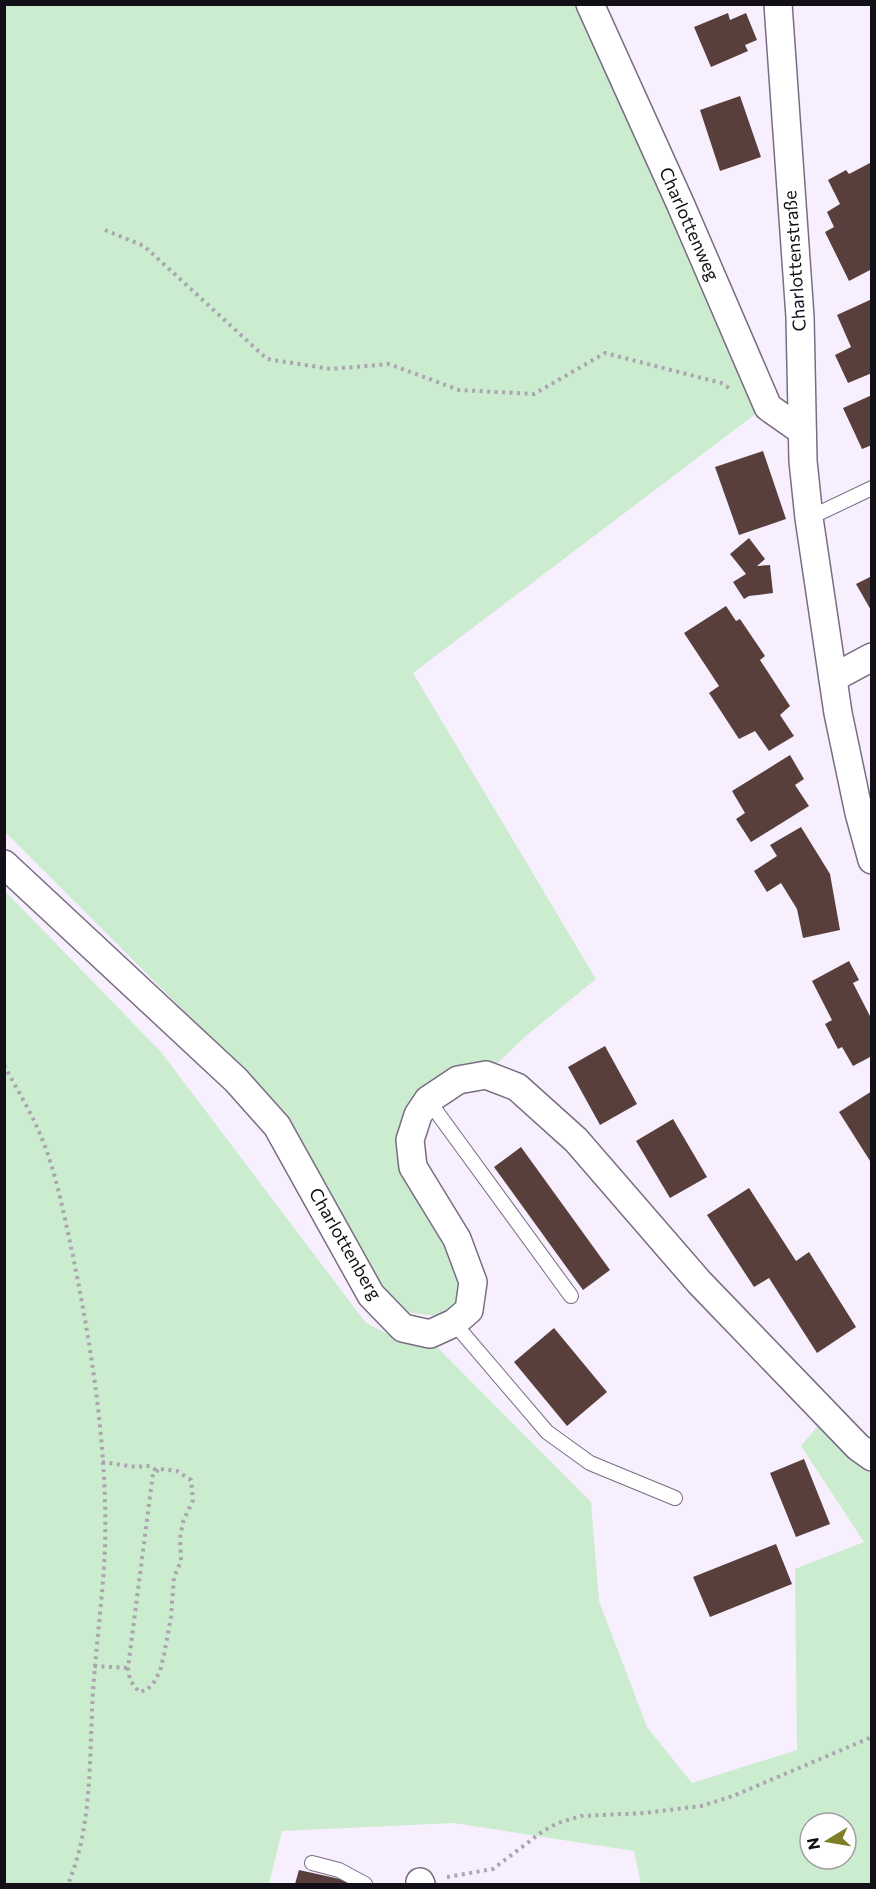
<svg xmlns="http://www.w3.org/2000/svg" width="876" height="1889" viewBox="0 0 876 1889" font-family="Commissioner,sans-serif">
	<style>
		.green { fill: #cbecce; fill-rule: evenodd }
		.building { fill: #583f3c }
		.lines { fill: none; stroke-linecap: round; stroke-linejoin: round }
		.lane-casing { stroke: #786d82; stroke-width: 16 }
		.street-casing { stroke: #786d82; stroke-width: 30 }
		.path { stroke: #aba4b1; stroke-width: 4; stroke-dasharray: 3 4.5; stroke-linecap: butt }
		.lane { stroke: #fff; stroke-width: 14 }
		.street { stroke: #fff; stroke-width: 27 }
		.labels { text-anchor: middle; stroke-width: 6; stroke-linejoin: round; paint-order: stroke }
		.street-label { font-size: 18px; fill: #130f17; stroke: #fff }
	</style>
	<rect width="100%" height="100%" fill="#f7effe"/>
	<g class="green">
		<polygon points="4,5 586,5 762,409 413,673 596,979 527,1035 486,1074 458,1079 407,1135 463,1280 453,1311 437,1316 396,1311 279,1123 191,1018 5,832"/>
		<path d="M4,890L161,1052L366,1323L396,1338L431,1341L591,1502L599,1601L647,1727L692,1783L797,1750L795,1569L864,1542L801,1446L821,1422L871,1471V1884H641L634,1851L454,1823L282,1831L269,1884H5ZM810,1823H846V1859H810Z"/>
	</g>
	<g class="building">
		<polygon points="728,13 730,20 746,13 757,40 745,45 748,51 711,67 694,27"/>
		<polygon points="740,96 761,157 720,171 700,110"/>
		<polygon points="870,163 872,167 872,269 849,281 825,232 834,227 827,212 840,204 828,180 846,170 849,174"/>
		<polygon points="872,299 872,358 870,359 872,373 848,383 835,355 851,347 837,315"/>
		<polygon points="872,395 872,445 862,449 843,408"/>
		<polygon points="763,451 786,519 739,535 715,467"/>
		<polygon points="749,538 765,559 757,566 770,565 773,593 749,596 744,599 733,582 746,574 730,554"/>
		<polygon points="872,576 872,612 856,584"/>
		<polygon points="726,606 736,621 740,619 765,656 760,660 790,706 780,715 794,736 769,751 755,731 739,739 709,693 719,686 684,633"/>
		<polygon points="790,755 804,779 795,785 809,806 751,842 736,819 745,813 732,791"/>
		<polygon points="801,827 830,874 840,930 803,938 797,909 781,883 767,892 754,871 777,856 770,845"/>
		<polygon points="849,961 859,980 853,983 872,1020 872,1056 853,1066 842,1047 838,1049 825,1024 832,1020 812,981"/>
		<polygon points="605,1046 637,1104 600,1125 568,1067"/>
		<polygon points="872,1091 872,1164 839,1112"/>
		<polygon points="673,1119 707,1177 670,1198 636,1141"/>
		<polygon points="521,1147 610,1270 583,1290 494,1167"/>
		<polygon points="749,1188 796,1261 809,1252 856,1327 817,1353 769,1278 754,1287 707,1215"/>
		<polygon points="554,1328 607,1392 567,1426 514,1362"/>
		<polygon points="804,1459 830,1524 796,1537 770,1473"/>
		<polygon points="776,1544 792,1584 710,1617 693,1577"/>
		<polygon points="299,1870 349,1881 348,1884 295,1884"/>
	</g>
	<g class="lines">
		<defs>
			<g id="lane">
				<polyline points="809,518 872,488"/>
				<polyline points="428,1100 571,1296"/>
				<polyline points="454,1323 547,1432 590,1463 675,1498"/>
				<polyline points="312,1863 339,1870 365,1884"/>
			</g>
			<g id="street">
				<polyline points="590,4 680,203 768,407 802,431"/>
				<polyline points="778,4 800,317 803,461 809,518 838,713 859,813 872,860"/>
				<polyline points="833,678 872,657"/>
				<polyline points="4,864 236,1080 277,1126 371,1295 403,1328 430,1334 454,1323 469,1310 473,1282 457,1239 413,1167 410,1140 418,1115 428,1100 458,1080 486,1075 517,1087 576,1140 699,1282 858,1447 872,1457"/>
				<polyline points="420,1882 421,1884"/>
			</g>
		</defs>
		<use href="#lane" class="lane-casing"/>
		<use href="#street" class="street-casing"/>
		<g class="path">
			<polyline points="105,230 144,246 267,359 331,369 389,364 459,390 534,394 605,353 721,383 729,388"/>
			<path d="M4,1065C16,1088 30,1110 40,1134C55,1169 63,1209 71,1247C91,1342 108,1451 105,1548C103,1596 96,1644 93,1693C89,1756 93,1826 68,1884"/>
			<polyline points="102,1462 136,1467 150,1466 157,1471"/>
			<polygon points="161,1469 177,1471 191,1480 193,1500 183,1522 180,1538 181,1561 174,1577 171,1617 164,1655 160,1671 154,1682 147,1690 139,1692 130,1680 128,1668 153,1473"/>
			<polyline points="94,1666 128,1668"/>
			<polyline points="447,1877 493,1869 543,1831 558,1823 581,1816 644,1813 701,1806 733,1796 872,1737"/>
		</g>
		<use href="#lane" class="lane"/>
		<use href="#street" class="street"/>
	</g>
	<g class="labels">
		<g class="street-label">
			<text transform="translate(689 224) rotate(66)" y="6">Charlottenweg</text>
			<text transform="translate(795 261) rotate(-94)" y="6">Charlottenstraße</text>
			<text transform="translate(345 1244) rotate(60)" y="6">Charlottenberg</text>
		</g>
	</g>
	<rect width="876" height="1889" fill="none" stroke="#130f17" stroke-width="12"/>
	<g transform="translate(828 1841) rotate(259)"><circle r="28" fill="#ffffff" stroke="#a19fa2" stroke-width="1.5"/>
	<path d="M0-4.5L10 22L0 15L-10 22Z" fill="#7e8029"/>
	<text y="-9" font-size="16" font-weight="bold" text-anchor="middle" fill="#130f17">N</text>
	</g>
</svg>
